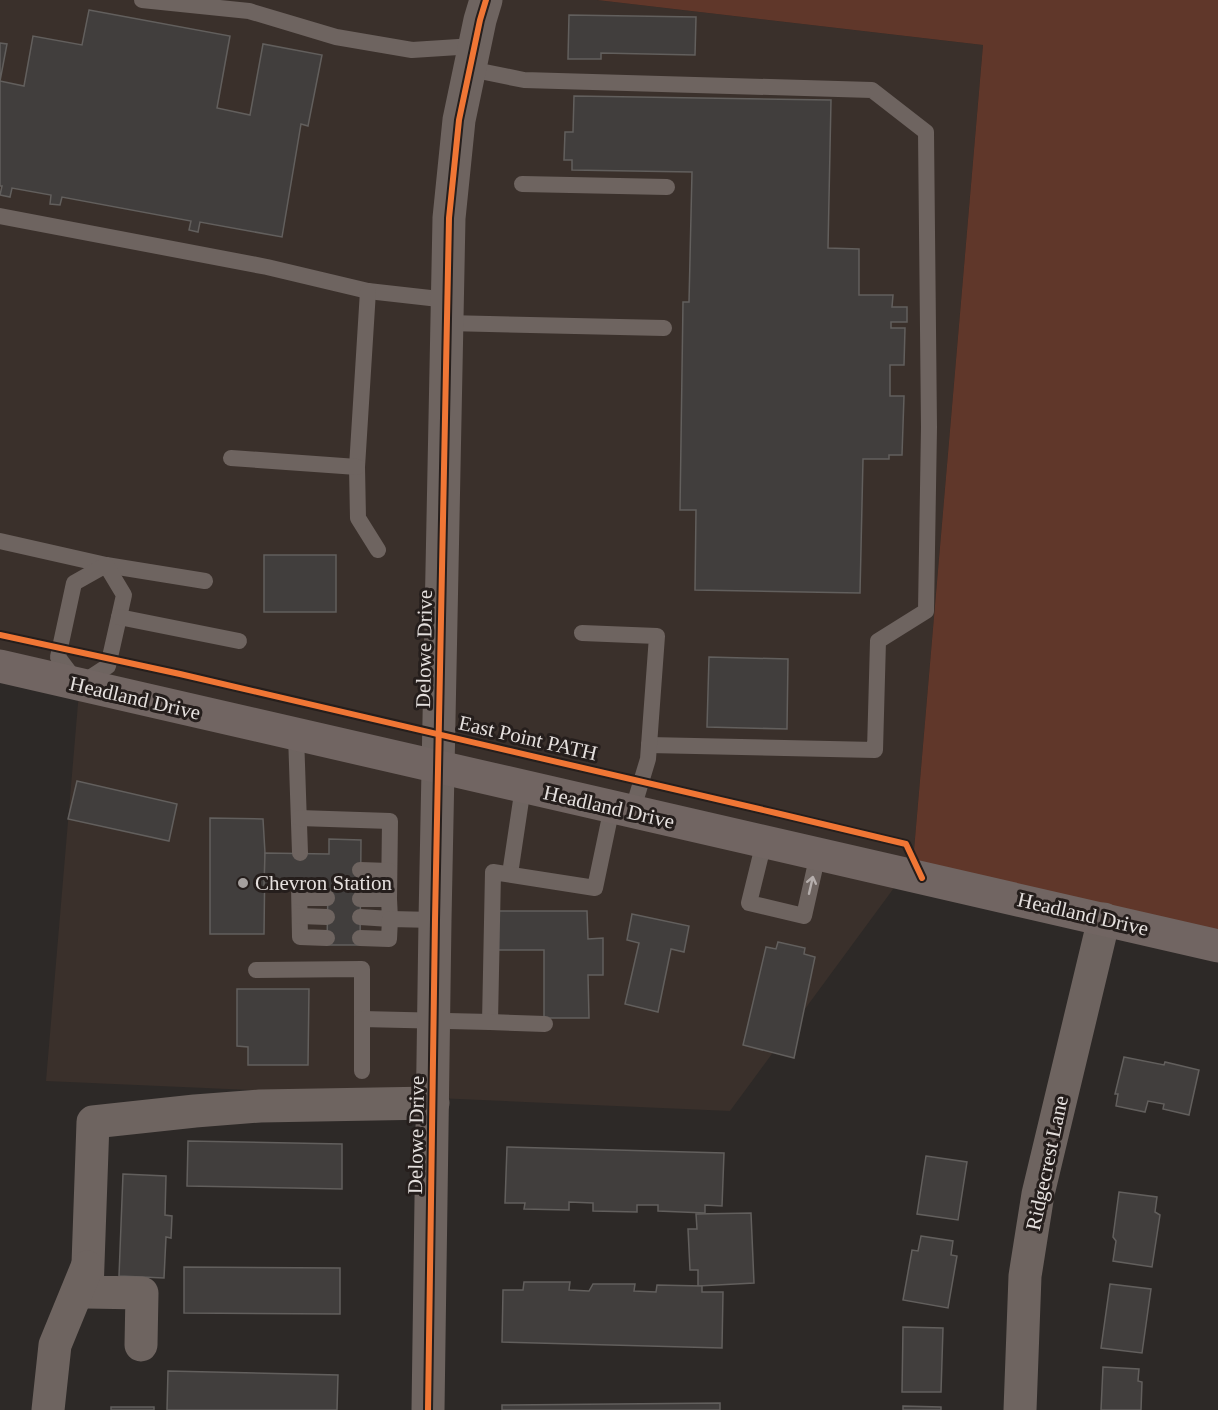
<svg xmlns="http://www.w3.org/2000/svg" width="1218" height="1410" viewBox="0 0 1218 1410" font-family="'Times New Roman',serif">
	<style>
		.built { fill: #3a302b }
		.green { fill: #60372a }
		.building { fill: #413e3d; stroke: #625f5d; stroke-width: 1.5 }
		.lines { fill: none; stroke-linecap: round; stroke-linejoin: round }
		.service { stroke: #6e6460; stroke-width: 16 }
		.minor { stroke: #6e6460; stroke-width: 33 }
		.tertiary { stroke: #6e6460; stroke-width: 33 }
		.secondary { stroke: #716562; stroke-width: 33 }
		.cycleway-casing { stroke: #251e1c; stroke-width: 10 }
		.cycleway { stroke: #f07635; stroke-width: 6 }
		.oneway { stroke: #b5aeac }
		.poi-dot { fill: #a5a09e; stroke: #251e1c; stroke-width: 2 }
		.labels { text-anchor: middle; stroke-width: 6; stroke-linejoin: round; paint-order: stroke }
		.street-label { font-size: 21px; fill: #e5e0de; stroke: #251e1c }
		.poi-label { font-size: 21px; fill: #e5e0de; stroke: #251e1c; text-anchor: start }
	</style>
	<rect width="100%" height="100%" fill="#2d2927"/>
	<polygon class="built" points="0,0 597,0 983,45 913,862 730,1111 46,1081 80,680 0,663"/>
	<polygon class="green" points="597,0 1218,0 1218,932 913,862 983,45"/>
	<g class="building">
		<polygon points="89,10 230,36 217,108 250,115 263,44 322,55 308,126 301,124 282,237 200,222 198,232 189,230 191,221 62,197 60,205 50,204 51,195 12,188 10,197 0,195 2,186 0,186 0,81 24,86 33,36 82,45"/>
		<polygon points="569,15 696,17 695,55 601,53 601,59 568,59"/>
		<polygon points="0,43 7,44 0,81"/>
		<polygon points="574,96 831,100 828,248 859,249 859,295 893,295 892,307 907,307 907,322 891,322 891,328 905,328 904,365 890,365 890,396 904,396 902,455 889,455 889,459 863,459 860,593 695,590 696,510 680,510 683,302 689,302 692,172 572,170 572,160 564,160 565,132 573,132"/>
		<rect x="264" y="555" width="72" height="57"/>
		<polygon points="709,657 788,659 787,729 707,727"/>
		<polygon points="77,781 177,804 169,841 68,819"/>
		<polygon points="210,818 263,819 265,853 264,934 210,934"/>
		<polygon points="329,839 361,840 360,945 327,945 328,887 264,886 265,853 329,854"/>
		<polygon points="498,911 587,911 588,939 603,938 603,975 588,975 589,1018 544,1018 544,950 498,950"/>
		<polygon points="632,914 689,926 684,952 671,949 658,1012 625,1004 639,943 627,940"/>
		<polygon points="778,942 805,948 804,954 815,957 794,1058 743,1045 766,947 776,949"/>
		<polygon points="237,989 309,989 308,1065 248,1065 248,1047 237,1046"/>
		<polygon points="1124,1057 1164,1065 1165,1062 1199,1070 1189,1115 1163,1109 1164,1104 1148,1101 1145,1112 1116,1106 1118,1094 1115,1094"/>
		<polygon points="188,1141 342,1144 342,1189 187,1186"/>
		<polygon points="507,1147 724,1153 722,1206 705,1205 705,1213 658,1211 658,1205 637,1205 637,1212 593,1211 593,1203 569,1202 569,1210 524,1209 525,1203 505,1203"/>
		<polygon points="926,1156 967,1162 958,1220 917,1214"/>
		<polygon points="123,1174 166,1176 165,1215 172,1216 171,1238 166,1237 164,1278 119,1276"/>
		<polygon points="1119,1192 1157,1197 1155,1212 1160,1215 1152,1267 1113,1261 1116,1241 1113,1237"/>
		<polygon points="751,1213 754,1283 698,1286 698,1270 690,1270 688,1229 697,1229 696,1214"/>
		<polygon points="921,1236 953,1241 951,1255 957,1256 948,1308 903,1300 912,1250 918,1251"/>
		<polygon points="184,1267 340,1268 340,1314 184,1313"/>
		<polygon points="524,1282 570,1282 569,1290 589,1291 593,1284 635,1284 634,1291 656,1292 657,1285 702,1286 702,1292 723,1292 722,1348 502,1342 503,1290 523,1290"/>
		<polygon points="1110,1284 1151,1289 1142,1353 1101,1348"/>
		<polygon points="903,1327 943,1328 941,1392 902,1392"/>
		<polygon points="1103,1367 1139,1369 1138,1381 1142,1382 1141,1410 1101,1410"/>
		<polygon points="168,1371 338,1375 337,1410 167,1410"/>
		<polygon points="720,1403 720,1410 502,1410 502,1405"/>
		<polygon points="903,1406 941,1407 941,1410 903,1410"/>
		<rect x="111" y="1407" width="43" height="3"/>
	</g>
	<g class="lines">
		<g class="service">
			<polyline points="142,0 249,11 336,37 412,50 474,46"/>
			<polyline points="470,69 524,80 872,90 926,132 929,427 926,611 878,641 875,750 649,745"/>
			<polyline points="522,184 667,187"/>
			<polyline points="0,216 267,267 368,291 448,300"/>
			<polyline points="368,291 357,467 358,518 378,550"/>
			<polyline points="447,323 664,328"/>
			<polyline points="231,458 357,467"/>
			<polyline points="0,541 106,565 205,581"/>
			<polygon points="106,565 124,595 108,666 79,685 58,657 74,583"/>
			<polyline points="119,617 239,641"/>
			<polyline points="582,633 657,636 648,759 632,812"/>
			<polyline points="296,735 300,853"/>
			<polyline points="299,818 390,821 389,899"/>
			<polyline points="764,842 749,903 804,916 818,854"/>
			<polyline points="360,870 389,871"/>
			<polyline points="510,874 523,787"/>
			<polyline points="299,886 300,937 327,938"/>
			<polyline points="300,898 327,898"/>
			<polyline points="360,899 389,899 390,919 360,917"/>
			<polyline points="300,916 327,917"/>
			<polyline points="360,938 389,939 390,919 435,920"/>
			<polyline points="256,970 362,969 362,1019"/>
			<polyline points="490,1022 493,872 595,888 612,807"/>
			<polyline points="362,1071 362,1019 490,1022 545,1024"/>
		</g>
		<g class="minor">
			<polyline points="141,1345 142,1293 87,1292 93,1122 195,1111 260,1106 433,1103"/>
			<polyline points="48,1410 55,1345 87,1267"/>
			<polyline points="1020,1410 1025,1276 1038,1194 1104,919"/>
		</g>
		<polyline class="tertiary" points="428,1410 435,920 449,218 459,120 480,20 486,0"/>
		<polyline class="secondary" points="0,666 1218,946"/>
		<defs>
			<g id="cycleway">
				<polyline points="0,635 180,674 776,813 906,844 922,878"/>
				<polyline points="428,1410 435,920 449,218 459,120 480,20 486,0"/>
			</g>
		</defs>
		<use href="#cycleway" class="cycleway-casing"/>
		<use href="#cycleway" class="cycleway"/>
	</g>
	<defs><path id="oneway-shaft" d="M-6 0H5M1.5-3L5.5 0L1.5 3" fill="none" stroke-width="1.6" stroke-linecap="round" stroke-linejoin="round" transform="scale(1.5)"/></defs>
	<use class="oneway" href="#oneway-shaft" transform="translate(811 885) rotate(-77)"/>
	<circle class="poi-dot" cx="243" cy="883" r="6"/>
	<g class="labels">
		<g class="street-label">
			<text transform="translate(424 649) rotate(-89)" y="7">Delowe Drive</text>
			<text transform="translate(135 698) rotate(13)" y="7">Headland Drive</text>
			<text transform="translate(528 738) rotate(13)" y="7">East Point PATH</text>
			<text transform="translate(609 807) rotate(13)" y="7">Headland Drive</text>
			<text transform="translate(1083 914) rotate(13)" y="7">Headland Drive</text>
			<text transform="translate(416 1135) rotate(-89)" y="7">Delowe Drive</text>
			<text transform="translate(1047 1163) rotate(-78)" y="7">Ridgecrest Lane</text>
		</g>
		<g class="poi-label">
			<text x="255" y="890">Chevron Station</text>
		</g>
	</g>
</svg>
